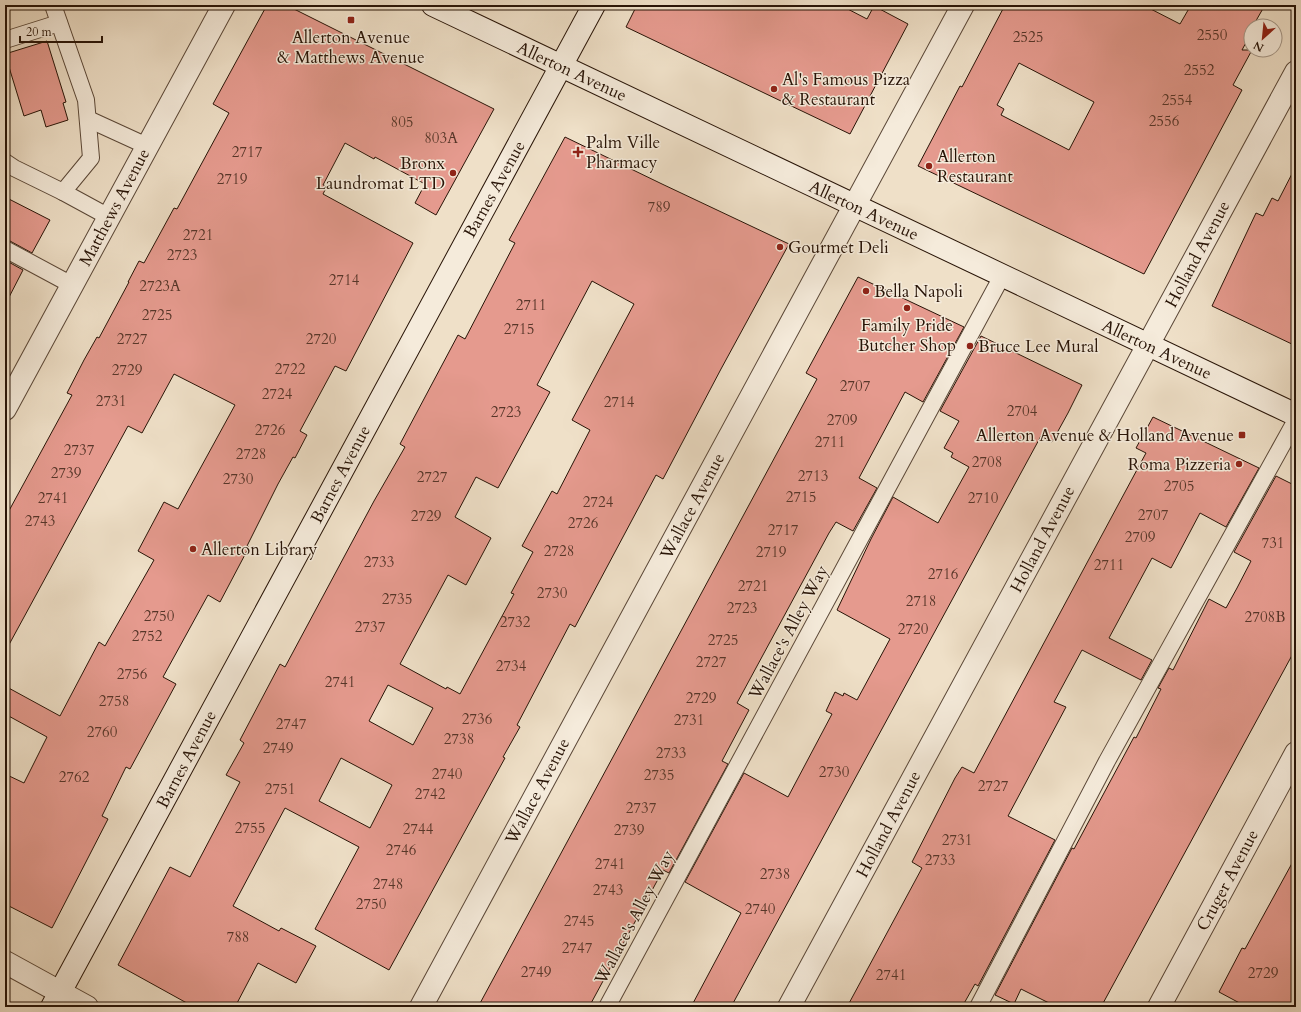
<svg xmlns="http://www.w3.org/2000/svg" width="1301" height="1012" viewBox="0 0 1301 1012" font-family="Cardo,serif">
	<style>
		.building { fill: #e59a8e; stroke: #281407; fill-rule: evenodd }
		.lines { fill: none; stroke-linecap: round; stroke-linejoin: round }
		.lane-casing { stroke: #5a4737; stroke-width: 18 }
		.street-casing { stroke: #5a4737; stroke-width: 24 }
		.secondary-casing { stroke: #281407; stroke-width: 24 }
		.lane { stroke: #f5ebdb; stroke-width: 16 }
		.street { stroke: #f5ebdb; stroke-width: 22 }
		.secondary { stroke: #f5ebdb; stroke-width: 22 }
		.poi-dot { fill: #8f2418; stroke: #f5ebdb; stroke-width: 1.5 }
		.labels { text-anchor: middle; stroke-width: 3; stroke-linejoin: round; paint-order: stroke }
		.number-label { font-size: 15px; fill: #573629 }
		.poi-label { font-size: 17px; fill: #281407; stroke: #f5ebdb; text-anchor: start }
		.street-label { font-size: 17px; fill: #281407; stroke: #f5ebdb }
	</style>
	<rect width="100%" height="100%" fill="#efe0c8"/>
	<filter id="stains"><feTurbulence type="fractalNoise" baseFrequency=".005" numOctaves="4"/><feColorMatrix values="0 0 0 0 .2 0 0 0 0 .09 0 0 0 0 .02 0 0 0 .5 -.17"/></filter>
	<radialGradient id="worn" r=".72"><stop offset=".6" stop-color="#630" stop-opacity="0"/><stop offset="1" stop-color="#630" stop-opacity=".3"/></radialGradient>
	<g class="building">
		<polygon points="267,5 286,5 494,109 436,215 415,203 425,184 375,157 374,159 345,143 323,185 327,186 323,194 413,243 346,371 335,366 300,431 307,435 295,458 293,457 278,484 247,546 249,547 220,602 208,595 163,677 176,684 130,769 126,767 102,816 108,819 52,928 5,904 5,774 24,783 47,737 5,714 5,686 60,716 99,642 105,646 154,560 138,551 164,502 178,509 235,405 174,374 142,433 128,426 5,652 5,518 72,395 67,393 84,360 97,337 99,338 129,282 128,282 139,261 144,263 174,208 177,209 229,113 213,104"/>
		<polygon points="637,5 840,5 867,19 874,6 908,24 850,134 626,27"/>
		<path d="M1005,5H1143L1180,24L1191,5H1265L1253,26H1251V30L1248,36L1249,37L1242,50H1252L1233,85L1242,90L1144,274L918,166L960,86L962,87ZM1019,63L1094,102L1069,150L1001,115L1004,109L997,105Z"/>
		<polygon points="47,41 66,102 63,103 68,120 46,127 41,110 24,116 5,54"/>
		<path d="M565,137L662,184L789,244L721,369L663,479L656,475L575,627L570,624L517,725L520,727L503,757L505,758L389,970L315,929L359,847L285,808L233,906L279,931L281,928L316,946L296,983L258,963L235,1007H194L118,965L170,867L190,877L240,782L226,775L244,743L240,740L280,664L285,667L374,501L405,447L400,444L458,335L465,339L515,243L509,240ZM592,281L634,304L572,420L590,430L557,494L552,491L522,546L533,552L511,593L514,594L460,694L447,687L446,689L400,664L448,575L466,585L491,538L455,517L476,477L498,488L550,392L537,385ZM388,685L433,708L413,745L369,721ZM341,758L392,785L370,828L319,801Z"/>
		<polygon points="1296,166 1296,346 1212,306 1256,213 1263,216 1272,198 1278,201"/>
		<polygon points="5,197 50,220 32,253 10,241 5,240"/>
		<polygon points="5,260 23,270 5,305"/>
		<polygon points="858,277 964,327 923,402 905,392 859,478 877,488 853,531 836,522 829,533 737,703 749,710 722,761 728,764 669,873 663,870 589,1007 478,1007 817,379 806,373"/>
		<polygon points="981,336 1082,385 1068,413 1052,442 1041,436 731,1007 691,1007 741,913 685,882 744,773 788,797 832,714 826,711 835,692 843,696 844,693 857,700 890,639 837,610 871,539 893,497 938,523 969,467 951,457 953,453 944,448 959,421 940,411"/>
		<polygon points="1153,417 1259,468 1226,527 1200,513 1171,568 1152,558 1109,638 1152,660 1141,680 1082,650 1054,702 1066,707 1008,816 1055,840 978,986 975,984 962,1007 847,1007 922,868 912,862 955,778 962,767 974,773 1146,453 1136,448"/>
		<polygon points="1276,476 1296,486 1296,648 1101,1007 1057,1007 1021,989 1014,1004 995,995 1072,848 1074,849 1134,737 1136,738 1161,689 1158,688 1169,668 1173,670 1209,599 1226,608 1237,588 1251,561 1234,552"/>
		<polygon points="1296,856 1296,1007 1247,1007 1219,992 1242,948 1245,949"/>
	</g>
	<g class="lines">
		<defs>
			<g id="lane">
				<polyline points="53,5 86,100 91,158 63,192"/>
				<polyline points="5,40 59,23"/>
				<polyline points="88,119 147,146"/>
				<polyline points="5,162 14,168 63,192 109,217"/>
				<polyline points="5,249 72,285"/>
				<polyline points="607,1007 1002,276"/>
				<polyline points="978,1007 1107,761 1296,420"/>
			</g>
			<g id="street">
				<polyline points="5,409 224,5"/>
				<polyline points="5,962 87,1007"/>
				<polyline points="421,1007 963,5"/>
				<polyline points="789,1007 1296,72"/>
				<polyline points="1159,1007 1296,753"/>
			</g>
			<g id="secondary">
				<polyline points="433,5 1296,415"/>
				<polyline points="52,1007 594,5"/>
			</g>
		</defs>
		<use href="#lane" class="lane-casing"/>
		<use href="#street" class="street-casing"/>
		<use href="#secondary" class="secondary-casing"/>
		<use href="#lane" class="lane"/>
		<use href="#street" class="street"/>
		<use href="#secondary" class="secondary"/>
	</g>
	<g class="poi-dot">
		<rect x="347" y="16" width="8" height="8" rx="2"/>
		<circle cx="774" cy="89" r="4"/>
		<path d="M576 146h4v4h4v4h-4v4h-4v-4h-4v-4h4z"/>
		<circle cx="929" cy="166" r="4"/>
		<circle cx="453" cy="173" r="4"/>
		<circle cx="780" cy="247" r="4"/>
		<circle cx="866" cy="291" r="4"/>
		<circle cx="907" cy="308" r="4"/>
		<circle cx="970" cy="346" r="4"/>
		<rect x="1238" y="431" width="8" height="8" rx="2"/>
		<circle cx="1239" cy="464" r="4"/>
		<circle cx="193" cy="549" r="4"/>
	</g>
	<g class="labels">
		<g class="number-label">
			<text x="1212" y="40">2550</text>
			<text x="1028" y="42">2525</text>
			<text x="1199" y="75">2552</text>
			<text x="1177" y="105">2554</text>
			<text x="1164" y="126">2556</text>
			<text x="402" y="127">805</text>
			<text x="441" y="143">803A</text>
			<text x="247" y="157">2717</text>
			<text x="232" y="184">2719</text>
			<text x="659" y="212">789</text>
			<text x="198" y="240">2721</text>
			<text x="182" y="260">2723</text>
			<text x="344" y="285">2714</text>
			<text x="160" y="291">2723A</text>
			<text x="531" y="310">2711</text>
			<text x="157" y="320">2725</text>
			<text x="519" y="334">2715</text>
			<text x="132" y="344">2727</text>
			<text x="321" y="344">2720</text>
			<text x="290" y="374">2722</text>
			<text x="127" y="375">2729</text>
			<text x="855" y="391">2707</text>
			<text x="277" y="399">2724</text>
			<text x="111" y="406">2731</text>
			<text x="619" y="407">2714</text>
			<text x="1022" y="416">2704</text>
			<text x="506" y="417">2723</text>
			<text x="842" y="425">2709</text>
			<text x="270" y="435">2726</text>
			<text x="830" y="447">2711</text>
			<text x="79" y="455">2737</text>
			<text x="251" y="459">2728</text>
			<text x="987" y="467">2708</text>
			<text x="66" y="478">2739</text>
			<text x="813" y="481">2713</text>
			<text x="432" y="482">2727</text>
			<text x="238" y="484">2730</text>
			<text x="1179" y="491">2705</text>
			<text x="801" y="502">2715</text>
			<text x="53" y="503">2741</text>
			<text x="983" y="503">2710</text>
			<text x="598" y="507">2724</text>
			<text x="1153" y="520">2707</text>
			<text x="426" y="521">2729</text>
			<text x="40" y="526">2743</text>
			<text x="583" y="528">2726</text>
			<text x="783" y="535">2717</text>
			<text x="1140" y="542">2709</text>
			<text x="1273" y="548">731</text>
			<text x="559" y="556">2728</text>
			<text x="771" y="557">2719</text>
			<text x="379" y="567">2733</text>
			<text x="1109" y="570">2711</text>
			<text x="943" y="579">2716</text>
			<text x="753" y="591">2721</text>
			<text x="552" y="598">2730</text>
			<text x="397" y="604">2735</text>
			<text x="921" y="606">2718</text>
			<text x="742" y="613">2723</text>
			<text x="159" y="621">2750</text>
			<text x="1265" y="622">2708B</text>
			<text x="515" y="627">2732</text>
			<text x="370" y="632">2737</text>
			<text x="913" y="634">2720</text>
			<text x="147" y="641">2752</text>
			<text x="723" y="645">2725</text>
			<text x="711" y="667">2727</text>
			<text x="511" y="671">2734</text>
			<text x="132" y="679">2756</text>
			<text x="340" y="687">2741</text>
			<text x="701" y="703">2729</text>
			<text x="114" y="706">2758</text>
			<text x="477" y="724">2736</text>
			<text x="689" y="725">2731</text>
			<text x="291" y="729">2747</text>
			<text x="102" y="737">2760</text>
			<text x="459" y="744">2738</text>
			<text x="278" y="753">2749</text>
			<text x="671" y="758">2733</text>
			<text x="834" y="777">2730</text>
			<text x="447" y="779">2740</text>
			<text x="659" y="780">2735</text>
			<text x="74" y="782">2762</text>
			<text x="993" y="791">2727</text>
			<text x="280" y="794">2751</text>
			<text x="430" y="799">2742</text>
			<text x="641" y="813">2737</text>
			<text x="250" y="833">2755</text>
			<text x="418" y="834">2744</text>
			<text x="629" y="835">2739</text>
			<text x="957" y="845">2731</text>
			<text x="401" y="855">2746</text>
			<text x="940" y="865">2733</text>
			<text x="610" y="869">2741</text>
			<text x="775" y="879">2738</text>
			<text x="388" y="889">2748</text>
			<text x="608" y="895">2743</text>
			<text x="371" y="909">2750</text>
			<text x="760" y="914">2740</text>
			<text x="579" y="926">2745</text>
			<text x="238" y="942">788</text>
			<text x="577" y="953">2747</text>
			<text x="536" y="977">2749</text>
			<text x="1263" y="978">2729</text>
			<text x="891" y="980">2741</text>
		</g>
		<g class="poi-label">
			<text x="351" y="43" text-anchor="middle">Allerton Avenue<tspan x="351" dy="20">&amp; Matthews Avenue</tspan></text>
			<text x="782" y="85">Al's Famous Pizza<tspan x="782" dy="20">&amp; Restaurant</tspan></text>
			<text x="586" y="148">Palm Ville<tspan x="586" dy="20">Pharmacy</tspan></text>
			<text x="937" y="162">Allerton<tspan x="937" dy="20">Restaurant</tspan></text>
			<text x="445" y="169" text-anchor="end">Bronx<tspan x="445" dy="20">Laundromat LTD</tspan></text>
			<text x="788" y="253">Gourmet Deli</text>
			<text x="874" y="297">Bella Napoli</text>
			<text x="907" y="331" text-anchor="middle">Family Pride<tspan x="907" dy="20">Butcher Shop</tspan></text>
			<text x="978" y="352">Bruce Lee Mural</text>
			<text x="1234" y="441" text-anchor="end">Allerton Avenue &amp; Holland Avenue</text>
			<text x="1231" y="470" text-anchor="end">Roma Pizzeria</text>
			<text x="201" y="555">Allerton Library</text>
		</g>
		<g class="street-label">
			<text transform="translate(572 71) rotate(25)" y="6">Allerton Avenue</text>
			<text transform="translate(494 189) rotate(-61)" y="6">Barnes Avenue</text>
			<text transform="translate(114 207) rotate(-62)" y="6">Matthews Avenue</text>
			<text transform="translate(864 210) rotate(25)" y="6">Allerton Avenue</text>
			<text transform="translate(1197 254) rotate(-62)" y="6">Holland Avenue</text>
			<text transform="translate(1157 349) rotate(25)" y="6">Allerton Avenue</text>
			<text transform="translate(340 474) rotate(-62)" y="6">Barnes Avenue</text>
			<text transform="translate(692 506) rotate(-62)" y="6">Wallace Avenue</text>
			<text transform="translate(1042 539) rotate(-62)" y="6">Holland Avenue</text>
			<text transform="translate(788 632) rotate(-62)" y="6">Wallace's Alley Way</text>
			<text transform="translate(186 759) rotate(-62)" y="6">Barnes Avenue</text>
			<text transform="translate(537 791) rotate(-62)" y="6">Wallace Avenue</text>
			<text transform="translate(888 824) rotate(-62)" y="6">Holland Avenue</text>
			<text transform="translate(1227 880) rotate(-62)" y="6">Cruger Avenue</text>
			<text transform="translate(634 917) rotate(-62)" y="6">Wallace's Alley Way</text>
		</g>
	</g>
	<rect width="1301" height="1012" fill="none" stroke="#efe0c8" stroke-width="20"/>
	<rect x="6" y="6" width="1289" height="1000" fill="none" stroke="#281407" stroke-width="2"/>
	<rect x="10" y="10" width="1281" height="992" fill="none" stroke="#281407"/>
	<g transform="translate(1263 38) rotate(207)"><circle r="19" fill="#f5ebdb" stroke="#a39586"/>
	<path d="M0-3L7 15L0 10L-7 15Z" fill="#8f2418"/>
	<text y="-6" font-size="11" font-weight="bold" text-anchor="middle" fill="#281407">N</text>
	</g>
	<path d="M20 36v6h82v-6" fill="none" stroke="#281407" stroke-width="2"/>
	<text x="26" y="36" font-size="12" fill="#281407" stroke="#f5ebdb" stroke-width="3" paint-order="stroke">20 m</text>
	<rect width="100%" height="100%" filter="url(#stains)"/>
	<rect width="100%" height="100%" fill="url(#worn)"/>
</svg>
